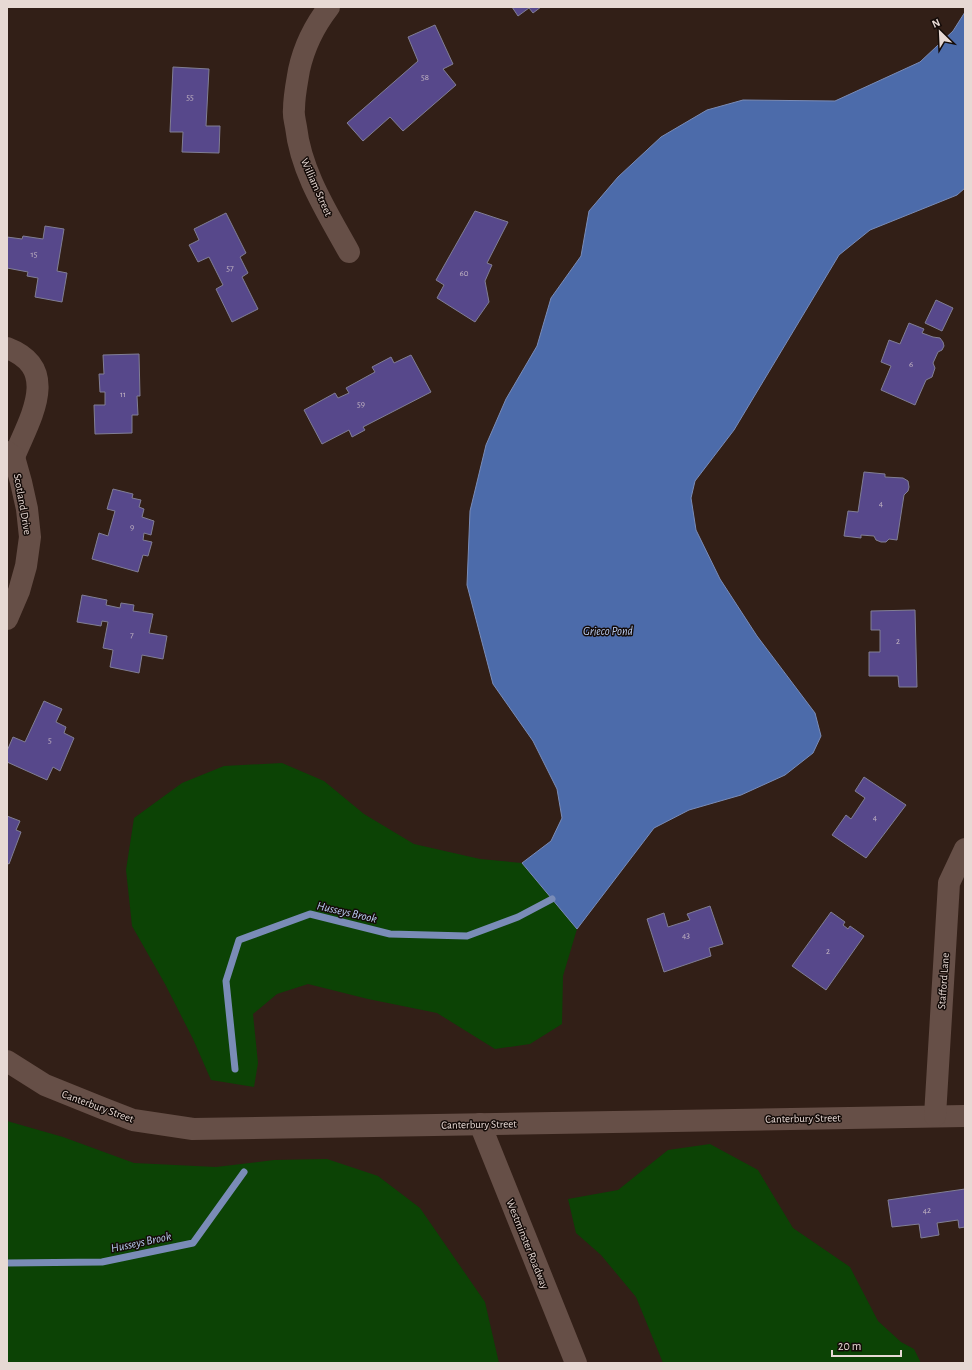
<svg xmlns="http://www.w3.org/2000/svg" width="972" height="1370" viewBox="0 0 972 1370" font-family="'Alegreya Sans',sans-serif">
	<style>
		.green { fill: #0c4305 }
		.water { fill: #4c6baa; stroke: #7a8cb7 }
		.lines { fill: none; stroke-linecap: round; stroke-linejoin: round }
		.stream { stroke: #7a8cb7; stroke-width: 7 }
		.building { fill: #57488b; stroke: #817e94 }
		.minor { stroke: #664f47; stroke-width: 22 }
		.labels { text-anchor: middle; stroke-width: 3; stroke-linejoin: round; paint-order: stroke }
		.number-label { font-size: 9px; fill: #c3b5c2 }
		.street-label { font-size: 11px; fill: #e7d9d4; stroke: #140b08 }
		.water-label { font-size: 12px; font-style: italic; fill: #b9ccf0; stroke: #140b08 }
	</style>
	<rect width="100%" height="100%" fill="#321f17"/>
	<g class="green">
		<polygon points="282,763 324,781 364,814 414,844 480,859 522,863 577,929 563,976 562,1024 530,1044 495,1049 437,1013 368,999 308,984 277,994 253,1014 258,1063 254,1087 211,1080 193,1039 165,984 132,926 126,870 134,818 182,783 224,766"/>
		<polygon points="7,1121 63,1137 134,1163 216,1167 274,1160 327,1159 378,1176 420,1208 485,1302 499,1363 7,1363"/>
		<polygon points="710,1144 758,1170 793,1228 850,1267 878,1321 901,1342 914,1349 921,1363 663,1363 636,1297 601,1255 576,1233 568,1199 618,1190 668,1150"/>
	</g>
	<polygon class="water" points="965,12 965,188 957,195 870,230 839,255 734,430 695,481 691,498 696,530 720,579 757,636 815,713 821,736 813,753 785,775 741,795 689,810 654,828 577,929 522,863 551,841 562,818 557,789 533,741 493,684 467,585 470,511 486,445 506,399 537,346 551,298 581,256 589,211 618,177 661,137 707,110 743,100 835,101 920,62 953,31"/>
	<g class="lines">
		<g class="stream">
			<polyline points="235,1069 226,981 239,940 310,914 390,934 467,936 518,917 552,899"/>
			<polyline points="7,1263 102,1262 193,1243 244,1172"/>
		</g>
	</g>
	<g class="building">
		<polygon points="512,7 541,7 533,13 529,8 518,16"/>
		<polygon points="435,25 453,64 443,69 456,85 403,131 390,117 363,141 347,123 418,61 408,37"/>
		<polygon points="173,67 209,69 206,126 220,126 219,153 182,152 183,132 170,132"/>
		<polygon points="475,211 508,222 487,263 492,265 485,281 489,302 475,322 437,298 444,285 436,280"/>
		<polygon points="226,213 246,253 240,257 248,273 242,277 258,309 232,322 216,289 223,285 209,257 198,262 189,245 199,240 194,229"/>
		<polygon points="45,226 64,229 57,271 67,273 62,302 35,297 38,278 27,276 28,272 7,268 7,237 22,239 23,236 43,239"/>
		<polygon points="936,300 953,308 942,331 925,323"/>
		<polygon points="909,323 924,329 922,333 933,337 940,338 943,342 944,346 942,350 938,352 933,363 935,368 932,377 926,380 915,405 881,390 891,366 881,362 889,340 900,344"/>
		<polygon points="139,354 140,396 137,396 138,415 132,415 132,433 95,434 94,405 105,405 105,392 100,392 99,374 104,374 103,355"/>
		<polygon points="411,355 431,392 363,427 365,430 352,437 349,430 322,444 304,410 335,393 338,398 349,393 346,388 375,372 372,367 391,357 394,363"/>
		<polygon points="864,472 885,474 885,477 903,478 908,481 909,487 908,491 904,495 897,540 889,539 886,542 881,542 876,540 874,536 861,535 861,538 844,536 848,511 858,512"/>
		<polygon points="113,489 133,494 132,498 141,500 139,507 144,509 142,517 154,521 151,535 144,533 143,540 152,542 148,556 143,555 138,572 92,559 99,533 108,536 115,511 107,509"/>
		<polygon points="82,595 107,600 106,605 120,608 121,603 134,605 133,611 153,614 149,633 167,636 163,659 142,655 139,673 110,667 113,650 103,648 108,622 102,621 101,626 77,622"/>
		<polygon points="915,610 917,687 899,687 898,676 869,676 869,652 880,652 880,630 871,630 871,611"/>
		<polygon points="44,701 62,709 56,722 66,727 64,733 74,738 60,771 53,767 47,780 7,762 7,751 13,737 25,742"/>
		<polygon points="864,777 906,805 866,858 832,835 846,815 851,819 865,798 855,791"/>
		<polygon points="7,816 20,821 16,830 21,832 9,864 7,863"/>
		<polygon points="710,906 723,944 709,948 711,956 664,972 647,919 664,913 668,927 690,920 687,914"/>
		<polygon points="831,912 845,922 843,925 848,929 850,926 864,936 826,990 792,966"/>
		<polygon points="965,1189 965,1227 959,1228 958,1220 937,1223 939,1235 921,1238 919,1224 892,1227 888,1200"/>
	</g>
	<g class="lines">
		<g class="minor">
			<path d="M329,7C315,25 304,47 299,70C297,82 294,96 294,109C293,115 295,121 296,127C301,172 327,212 349,252"/>
			<path d="M7,348C62,369 29,420 14,457"/>
			<polyline points="7,452 14,457 21,482 27,509 30,537 26,566 19,591 7,619"/>
			<polyline points="7,1061 45,1085 102,1108 133,1120 193,1129 965,1116"/>
			<polyline points="935,1116 949,883 965,849"/>
			<polyline points="480,1124 576,1363"/>
		</g>
	</g>
	<g class="labels">
		<g class="number-label">
			<text x="425" y="80">58</text>
			<text x="190" y="100">55</text>
			<text x="34" y="257">15</text>
			<text x="230" y="271">57</text>
			<text x="464" y="276">60</text>
			<text x="911" y="367">6</text>
			<text x="123" y="397">11</text>
			<text x="361" y="407">59</text>
			<text x="881" y="506">4</text>
			<text x="132" y="530">9</text>
			<text x="132" y="638">7</text>
			<text x="898" y="644">2</text>
			<text x="50" y="743">5</text>
			<text x="875" y="820">4</text>
			<text x="686" y="938">43</text>
			<text x="828" y="954">2</text>
			<text x="927" y="1213">42</text>
		</g>
		<g class="street-label">
			<text transform="translate(317 187) rotate(66)" y="4">William Street</text>
			<text transform="translate(23 504) rotate(80)" y="4">Scotland Drive</text>
			<text transform="translate(943 981) rotate(-86)" y="4">Stafford Lane</text>
			<text transform="translate(98 1106) rotate(20)" y="4">Canterbury Street</text>
			<text transform="translate(803 1118) rotate(-1)" y="4">Canterbury Street</text>
			<text transform="translate(479 1124) rotate(-1)" y="4">Canterbury Street</text>
			<text transform="translate(528 1244) rotate(68)" y="4">Westminster Roadway</text>
		</g>
		<g class="water-label">
			<text x="608" y="635">Grieco Pond</text>
			<text transform="translate(347 912) rotate(13)" y="4">Husseys Brook</text>
			<text transform="translate(141 1242) rotate(-12)" y="4">Husseys Brook</text>
		</g>
	</g>
	<rect width="972" height="1370" fill="none" stroke="#e7d9d4" stroke-width="16"/>
	<g transform="translate(940 32) rotate(336)" stroke="#140b08" stroke-width="3" paint-order="stroke">
	<path d="M0-3L7 15L0 10L-7 15Z" fill="#e7d9d4"/>
	<text y="-6" font-size="11" font-weight="bold" text-anchor="middle" fill="#e7d9d4">N</text>
	</g>
	<path d="M832 1350v6h69v-6" fill="none" stroke="#e7d9d4" stroke-width="2"/>
	<text x="838" y="1350" font-size="12" fill="#e7d9d4" stroke="#140b08" stroke-width="3" paint-order="stroke">20 m</text>
</svg>
